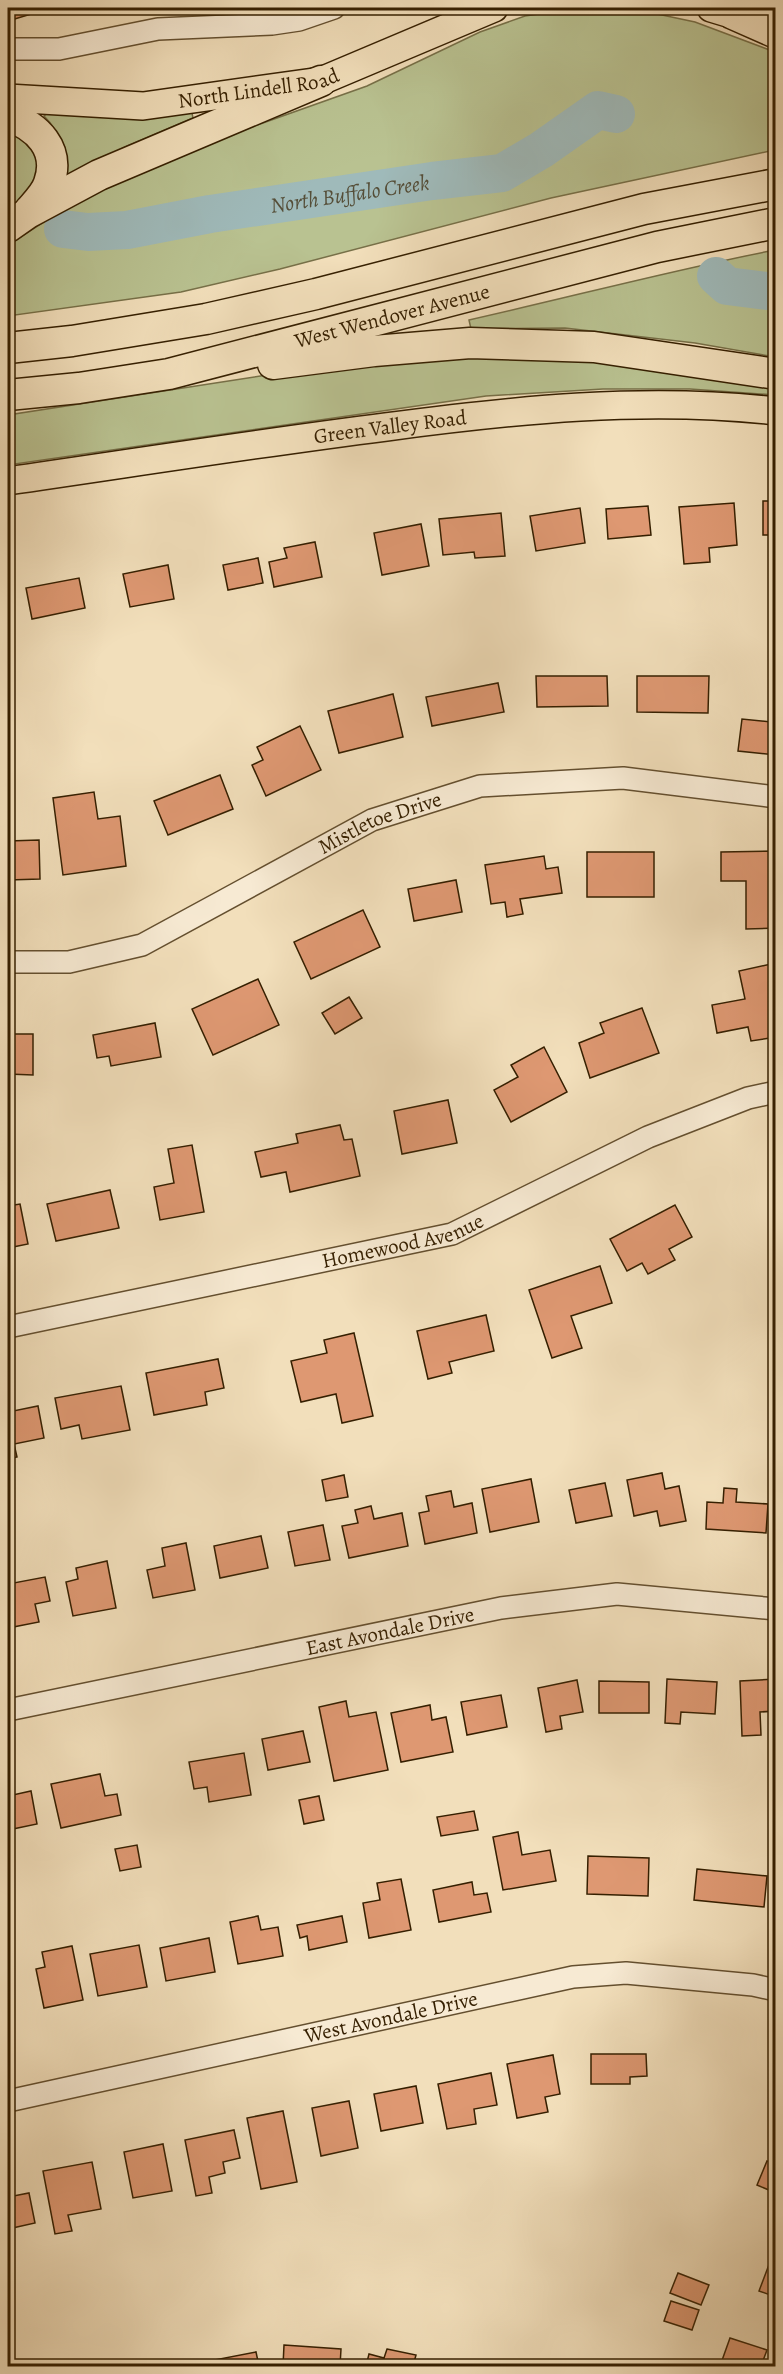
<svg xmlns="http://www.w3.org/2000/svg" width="783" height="2374" viewBox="0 0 783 2374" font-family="Alegreya,serif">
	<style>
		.green { fill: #b9c291; stroke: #777048; stroke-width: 1.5 }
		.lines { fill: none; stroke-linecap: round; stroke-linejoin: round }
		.river { stroke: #9fbaba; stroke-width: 38 }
		.building { fill: #de9872; stroke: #351f00; stroke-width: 1.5 }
		.minor-casing { stroke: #644f2f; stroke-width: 24 }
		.major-casing { stroke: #351f00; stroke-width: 30 }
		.highway-casing { stroke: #351f00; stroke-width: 33 }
		.minor { stroke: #f7ead3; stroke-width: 21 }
		.major { stroke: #f2dfbb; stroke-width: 27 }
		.highway { stroke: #f2dfbb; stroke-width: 30 }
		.labels { text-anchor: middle; stroke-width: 6; stroke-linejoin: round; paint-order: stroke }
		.street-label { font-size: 21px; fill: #351f00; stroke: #f7ead3 }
		.water-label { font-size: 22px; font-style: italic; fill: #554e38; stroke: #f7ead3 }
	</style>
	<rect width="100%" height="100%" fill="#f2dfbb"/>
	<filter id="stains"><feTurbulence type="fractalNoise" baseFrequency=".00333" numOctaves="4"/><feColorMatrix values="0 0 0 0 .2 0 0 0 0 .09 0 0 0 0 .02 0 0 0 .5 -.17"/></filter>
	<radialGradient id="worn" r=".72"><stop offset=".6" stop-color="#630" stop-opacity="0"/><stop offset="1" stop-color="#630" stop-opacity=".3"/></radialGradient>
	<g class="green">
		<polygon points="629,8 695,22 775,52 775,150 551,198 280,269 181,292 8,316 8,245 87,194 243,130 367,86 480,32 525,16 573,9"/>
		<path d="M49,112L192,113L193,118L125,147L64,178C62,151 64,136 44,116Z"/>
		<path d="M8,123C30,134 48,168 30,192C25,199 14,205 8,210Z"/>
		<path d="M775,250V357L695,343L565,328L471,329L469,320C571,297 673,270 775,250Z"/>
		<polygon points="547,354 775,386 775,395 690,389 603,389 486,396 8,465 8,415 312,368 452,355"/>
	</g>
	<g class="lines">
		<g class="river">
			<path id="s1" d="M63,229L88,232L127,230L210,214L432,181L502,173L541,150L598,110L616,114"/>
			<polyline points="716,276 727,286 776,292"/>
		</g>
	</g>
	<g class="building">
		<polygon points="8,8 48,8 48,9 8,21"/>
		<rect x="763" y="501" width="13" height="34"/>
		<polygon points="734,503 737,545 709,548 710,562 684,564 679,507"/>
		<polygon points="648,506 651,535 608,539 606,509"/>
		<polygon points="580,508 585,543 536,551 530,516"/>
		<polygon points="501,513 505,556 475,558 474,552 443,555 439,519"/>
		<polygon points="421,524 429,566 382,575 374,533"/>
		<polygon points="315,542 322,577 274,587 269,562 287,558 284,548"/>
		<polygon points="258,558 263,583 228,590 223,565"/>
		<polygon points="168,565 174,599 130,607 123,574"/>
		<polygon points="79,578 85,608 32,619 26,588"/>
		<polygon points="536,676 607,676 608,706 537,707"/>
		<polygon points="637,676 709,676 708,713 637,712"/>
		<polygon points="498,683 504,712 432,726 426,697"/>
		<polygon points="775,684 776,755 738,751 742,719 771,722"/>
		<polygon points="393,694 403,737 339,753 328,711"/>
		<polygon points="300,726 321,770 266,796 252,765 263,760 257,747"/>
		<polygon points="220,775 233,809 168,835 154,801"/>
		<polygon points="94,792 98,819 120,816 126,866 63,875 53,798"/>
		<polygon points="39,840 40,879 8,880 8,841"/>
		<polygon points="776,851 776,928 746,929 746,881 721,881 721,852"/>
		<rect x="587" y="852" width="67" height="45"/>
		<polygon points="544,856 546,869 558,867 562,893 520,899 523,914 507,917 505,902 491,904 485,865"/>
		<polygon points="456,880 462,912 414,921 408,889"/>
		<polygon points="363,910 380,947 311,979 294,942"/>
		<polygon points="776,963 776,1037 751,1041 748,1027 717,1033 712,1005 745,999 739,971"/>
		<polygon points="258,979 279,1025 213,1055 192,1009"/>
		<polygon points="349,997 362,1018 335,1034 322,1013"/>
		<polygon points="642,1008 659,1053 590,1078 579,1043 604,1033 600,1023"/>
		<polygon points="155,1023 161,1057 111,1066 109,1056 97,1058 93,1035"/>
		<polygon points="8,1034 33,1034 33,1075 8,1074"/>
		<polygon points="544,1047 567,1092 511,1122 494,1090 518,1077 511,1065"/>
		<polygon points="448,1100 457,1143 402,1154 394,1111"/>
		<polygon points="340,1125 344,1140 352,1139 360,1176 290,1192 286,1172 261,1177 255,1152 298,1143 296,1134"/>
		<polygon points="192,1145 204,1212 160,1220 154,1187 174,1183 168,1149"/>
		<polygon points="110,1190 119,1228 56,1241 47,1204"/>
		<polygon points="20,1204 28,1244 8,1248 8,1206"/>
		<polygon points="675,1205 692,1237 669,1249 675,1260 648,1274 642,1263 627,1271 610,1239"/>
		<polygon points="600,1266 612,1303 571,1316 582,1348 552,1358 529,1290"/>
		<polygon points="486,1315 494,1351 449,1362 452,1373 428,1379 417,1331"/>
		<polygon points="354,1333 373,1416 342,1423 336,1394 301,1402 291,1361 327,1353 324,1340"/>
		<polygon points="218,1359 224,1388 205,1392 207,1405 154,1415 146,1373"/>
		<polygon points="121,1386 130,1430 82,1439 79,1425 61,1429 55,1398"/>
		<polygon points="38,1406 44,1438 14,1444 17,1457 8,1459 8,1412"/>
		<polygon points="662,1473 665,1489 679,1486 686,1521 660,1526 657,1511 634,1516 627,1480"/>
		<polygon points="344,1475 348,1497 326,1501 322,1480"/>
		<polygon points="531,1479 539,1522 490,1532 482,1489"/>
		<polygon points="605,1483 612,1516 576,1523 569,1490"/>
		<polygon points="724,1488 737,1489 736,1502 768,1504 766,1533 706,1529 707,1502 723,1503"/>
		<polygon points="451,1491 454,1507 472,1503 477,1533 425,1544 419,1513 429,1511 426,1496"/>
		<polygon points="371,1506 374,1519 402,1513 408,1546 349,1558 342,1526 358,1523 355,1510"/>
		<polygon points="323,1525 330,1560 295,1566 288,1532"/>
		<polygon points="261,1536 268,1568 220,1578 214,1546"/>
		<polygon points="186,1543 195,1590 153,1598 147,1570 165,1566 162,1548"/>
		<polygon points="107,1561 116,1608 73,1616 66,1582 78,1579 76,1568"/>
		<polygon points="45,1577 50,1601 35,1604 39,1622 8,1628 8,1584"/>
		<polygon points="667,1679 717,1682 715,1714 681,1712 680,1724 665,1723"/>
		<polygon points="776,1679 776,1711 760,1712 761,1735 742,1736 740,1681"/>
		<polygon points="577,1680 583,1712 560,1716 562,1729 546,1732 538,1688"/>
		<polygon points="599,1681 649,1682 649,1713 599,1713"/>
		<polygon points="501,1695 507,1727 467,1735 461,1702"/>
		<polygon points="346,1701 349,1717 376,1712 388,1770 334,1781 319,1707"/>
		<polygon points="430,1705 432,1720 446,1717 453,1752 401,1762 391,1713"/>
		<polygon points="303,1731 310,1762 268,1770 262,1739"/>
		<polygon points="244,1753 251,1795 209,1802 207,1787 194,1789 189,1762"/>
		<polygon points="100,1774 105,1796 117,1794 121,1815 61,1828 51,1784"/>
		<polygon points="31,1791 37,1824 8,1830 8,1796"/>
		<polygon points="319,1796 324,1820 304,1824 299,1800"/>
		<polygon points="474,1811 478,1830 441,1836 437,1817"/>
		<polygon points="518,1832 522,1855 550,1850 556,1881 503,1890 493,1837"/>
		<polygon points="137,1845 141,1867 120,1871 115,1849"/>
		<polygon points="588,1856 649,1858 648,1896 587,1894"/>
		<polygon points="697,1869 767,1876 764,1907 694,1900"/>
		<polygon points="401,1879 411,1930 369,1938 363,1903 380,1900 377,1883"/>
		<polygon points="472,1882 474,1895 487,1893 491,1912 439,1922 433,1890"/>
		<polygon points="258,1916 261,1930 278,1927 283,1956 238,1964 230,1922"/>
		<polygon points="342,1916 347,1942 309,1950 307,1936 300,1938 297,1925"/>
		<polygon points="209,1938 215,1972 166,1981 160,1948"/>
		<polygon points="139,1945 147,1987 98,1996 90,1954"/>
		<polygon points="72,1946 83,2000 44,2008 36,1969 45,1967 42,1952"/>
		<polygon points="8,1986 14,2012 8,2014"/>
		<polygon points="591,2054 646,2054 647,2076 630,2077 630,2084 591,2084"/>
		<polygon points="553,2055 560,2094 545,2097 548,2112 517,2118 507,2064"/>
		<polygon points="491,2073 497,2105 474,2109 476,2124 447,2129 438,2084"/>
		<polygon points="416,2086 423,2123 381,2131 374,2094"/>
		<polygon points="349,2101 358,2148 321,2156 312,2108"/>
		<polygon points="283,2111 297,2182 261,2189 247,2118"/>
		<polygon points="234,2130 240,2158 223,2162 225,2173 209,2177 212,2193 196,2196 185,2140"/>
		<polygon points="163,2144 172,2191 133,2198 124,2152"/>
		<polygon points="767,2161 776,2164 776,2193 757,2185"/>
		<polygon points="92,2162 101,2209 68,2215 72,2231 55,2234 43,2171"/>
		<polygon points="29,2193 35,2223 8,2229 8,2197"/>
		<polygon points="776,2246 776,2297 759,2291"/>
		<polygon points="678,2273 709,2285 701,2305 670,2293"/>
		<polygon points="671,2301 699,2310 692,2330 664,2321"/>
		<polygon points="730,2338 767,2350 761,2366 720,2366"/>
		<polygon points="284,2345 341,2349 340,2366 283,2366"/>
		<polygon points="387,2349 416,2355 413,2366 366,2366 369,2354 384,2358"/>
		<polygon points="256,2352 259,2366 205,2366 204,2362"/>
	</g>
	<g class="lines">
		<defs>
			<g id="minor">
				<polyline points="8,49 59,49 158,29 272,24 299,20 334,8"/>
				<path id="s2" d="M8,962H69L142,945L372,820L480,786L623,778L776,797"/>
				<path id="s3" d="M8,1327L452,1234L648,1137L748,1098L776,1092"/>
				<path id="s4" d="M8,1710L501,1608L617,1594L776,1609"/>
				<path id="s5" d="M8,2101L573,1977L626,1973L753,1985L776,1990"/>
			</g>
			<g id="major">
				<polyline points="711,8 754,21"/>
				<path id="s6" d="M8,98L143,106L321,81L494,8"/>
				<path id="s7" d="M8,481C133,463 259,443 386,427C514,410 646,396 776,411"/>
			</g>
			<g id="highway">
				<polyline points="733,14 776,33"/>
				<path d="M8,116C37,126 61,149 49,183C46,193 37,202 30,210"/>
				<polyline points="8,227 28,213 99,175 321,81"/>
				<polyline points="8,348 72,341 206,319 316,294 644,209 776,184"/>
				<polyline points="273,364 374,351 470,343 594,347 776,374"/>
				<path id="s8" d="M8,395L79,388L169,374L657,247L776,223"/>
			</g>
		</defs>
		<use href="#minor" class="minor-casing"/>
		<use href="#major" class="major-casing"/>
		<use href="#highway" class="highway-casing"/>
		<use href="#minor" class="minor"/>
		<use href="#major" class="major"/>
		<use href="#highway" class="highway"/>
	</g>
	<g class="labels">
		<g class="street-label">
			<text dy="7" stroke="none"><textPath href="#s6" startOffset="252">North Lindell Road</textPath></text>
			<text dy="7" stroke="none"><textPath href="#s8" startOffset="393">West Wendover Avenue</textPath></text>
			<text dy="7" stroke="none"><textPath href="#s7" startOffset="386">Green Valley Road</textPath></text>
			<text dy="7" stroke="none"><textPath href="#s2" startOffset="404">Mistletoe Drive</textPath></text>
			<text dy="7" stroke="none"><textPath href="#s3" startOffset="404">Homewood Avenue</textPath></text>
			<text dy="7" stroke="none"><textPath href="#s4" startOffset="390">East Avondale Drive</textPath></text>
			<text dy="7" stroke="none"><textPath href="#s5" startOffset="392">West Avondale Drive</textPath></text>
		</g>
		<g class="water-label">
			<text dy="8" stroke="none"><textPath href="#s1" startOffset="290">North Buffalo Creek</textPath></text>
		</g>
	</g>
	<rect width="783" height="2374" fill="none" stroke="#f2dfbb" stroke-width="30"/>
	<rect x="9" y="9" width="765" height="2356" fill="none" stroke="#351f00" stroke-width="3"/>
	<rect x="15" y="15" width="753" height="2344" fill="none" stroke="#351f00" stroke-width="1.5"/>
	<rect width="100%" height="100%" filter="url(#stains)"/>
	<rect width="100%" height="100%" fill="url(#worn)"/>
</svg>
